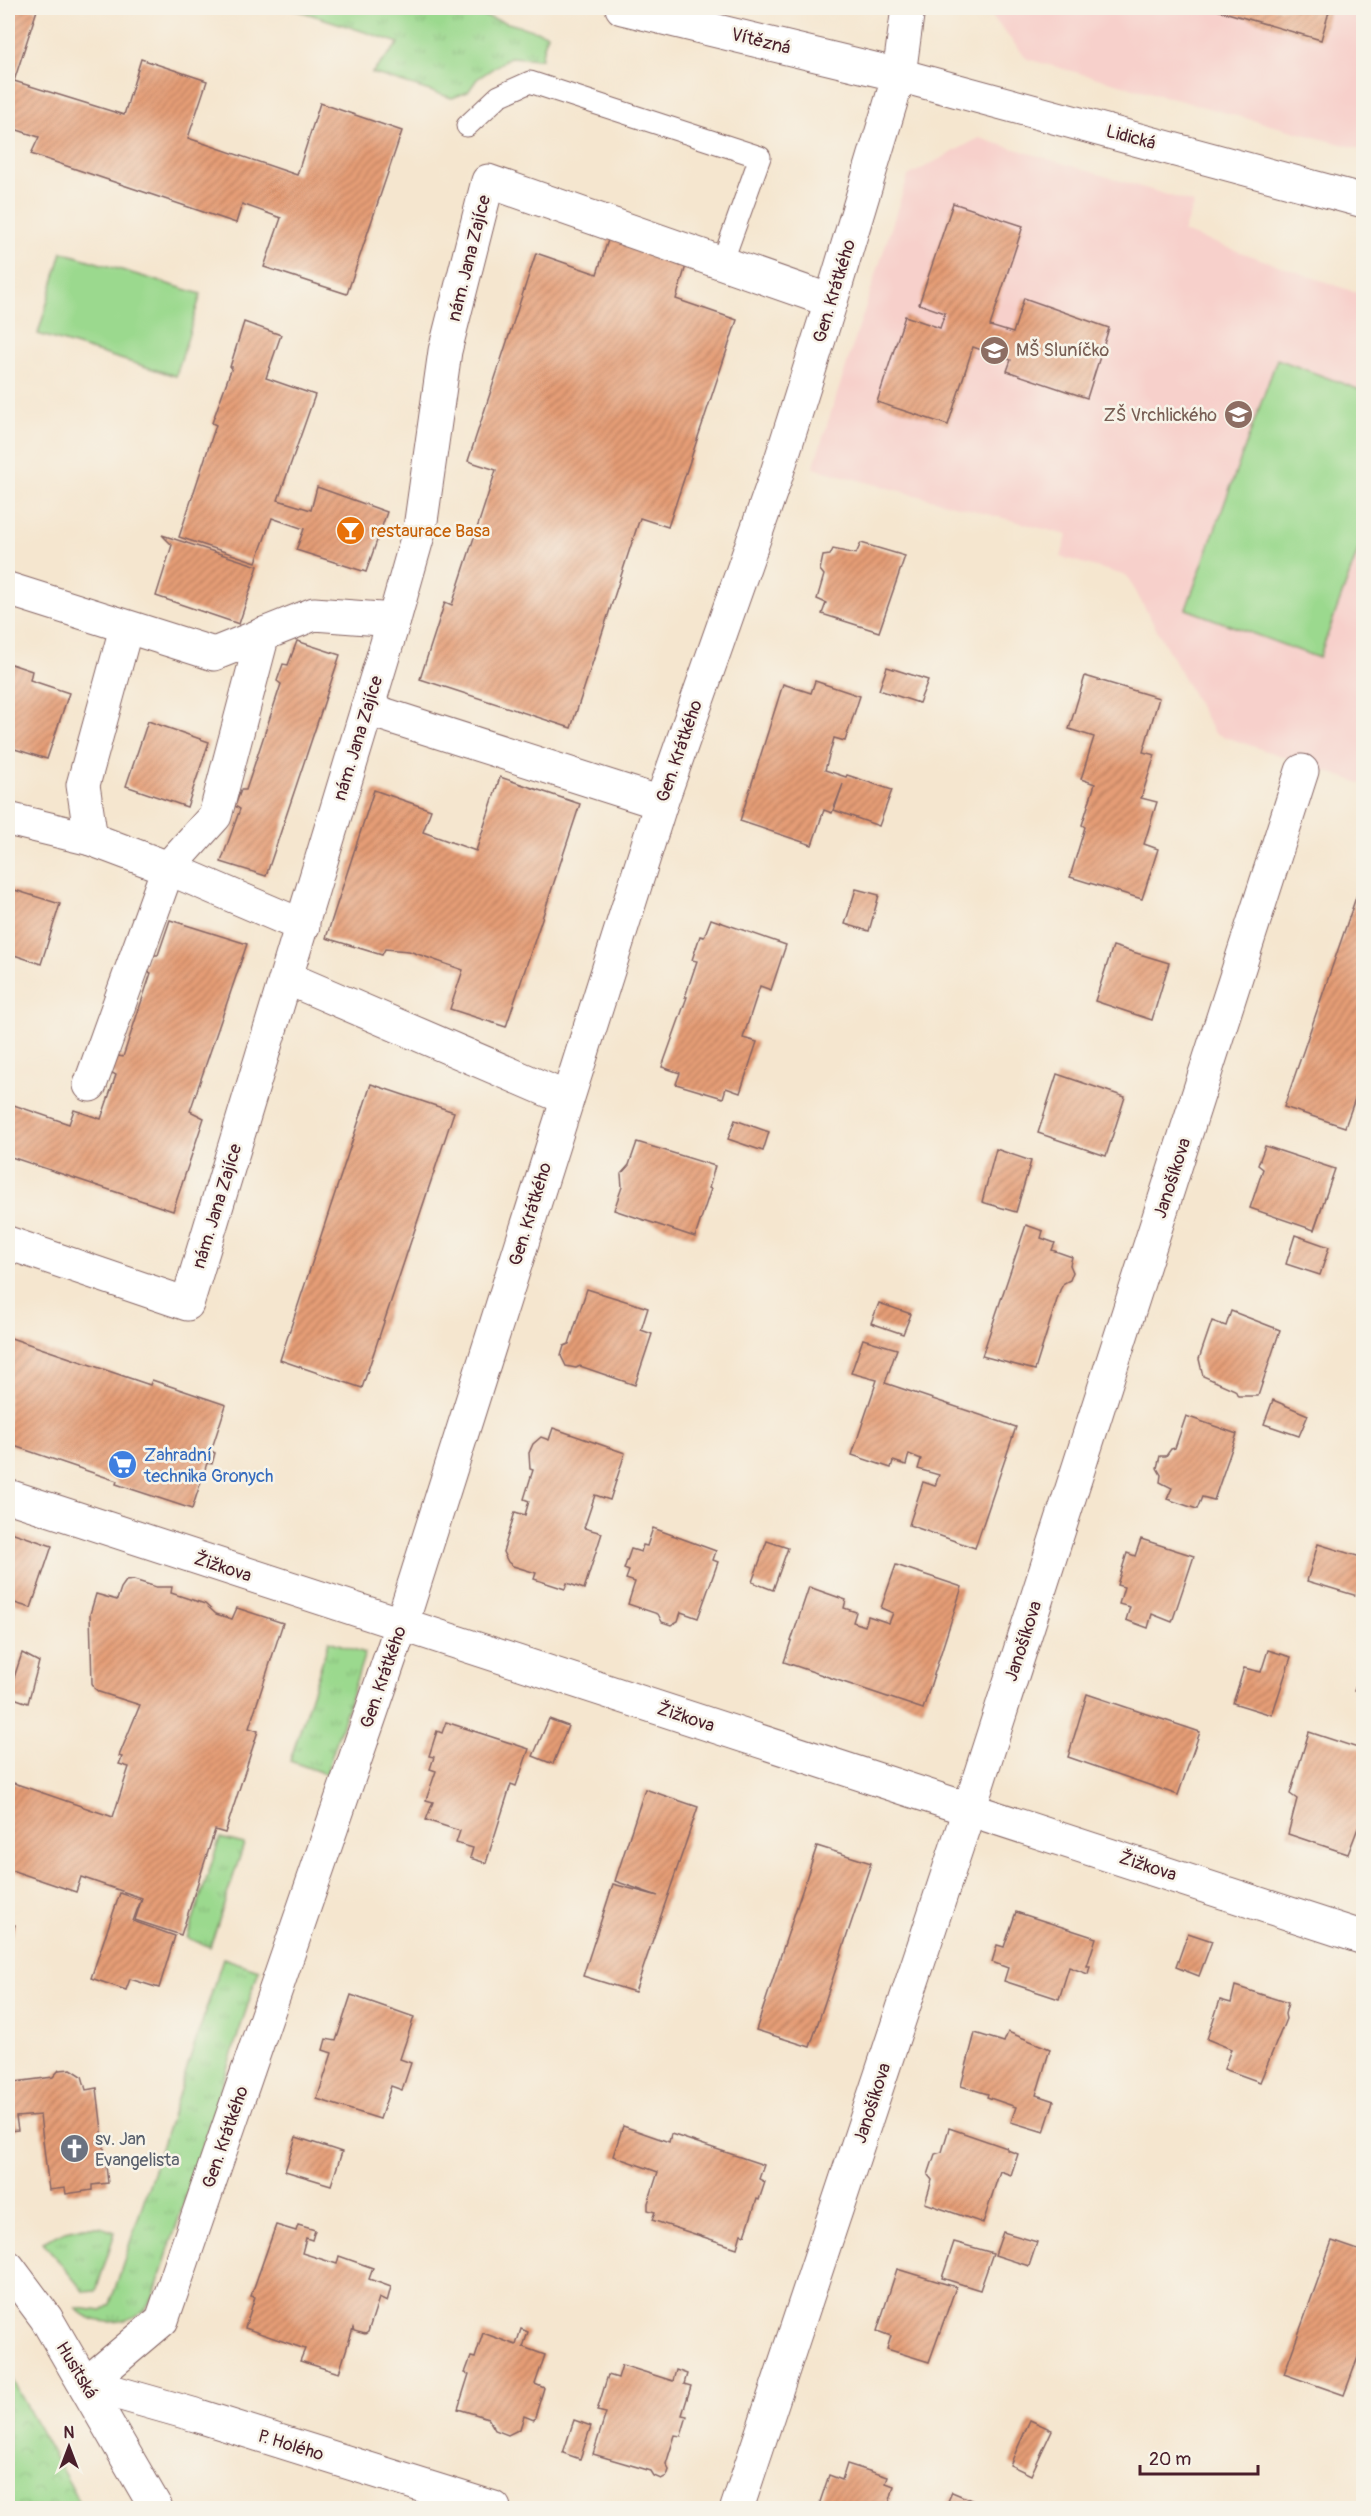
<svg xmlns="http://www.w3.org/2000/svg" width="1371" height="2516" viewBox="0 0 1371 2516" font-family="Pangolin,sans-serif">
	<style>
		.built { fill: #f7d0cb }
		.grass { fill: url(#grass-tufts); stroke: #727c5c; stroke-width: 1.5 }
		.park { fill: url(#park-crowns); stroke: #727c5c; stroke-width: 1.5 }
		.pitch { fill: #9bd98e; stroke: #727c5c; stroke-width: 1.5 }
		.building { fill: url(#building-hatch) }
		.lines { fill: none; stroke-linecap: round; stroke-linejoin: round }
		.lane-casing { stroke: #866564; stroke-width: 23 }
		.street-casing { stroke: #866564; stroke-width: 35 }
		.secondary-casing { stroke: #866564; stroke-width: 35 }
		.lane { stroke: #fff; stroke-width: 21 }
		.street { stroke: #fff; stroke-width: 33 }
		.secondary { stroke: #fff; stroke-width: 33 }
		.labels { text-anchor: middle; stroke-width: 5; stroke-linejoin: round; paint-order: stroke }
		.street-label { font-size: 18px; fill: #4a1f2b; stroke: #f7f3e8 }
		.education-label { font-size: 18px; fill: #785e54; stroke: #f7f3e8; text-anchor: start }
		.food-label { font-size: 18px; fill: #c56008; stroke: #f7f3e8; text-anchor: start }
		.shop-label { font-size: 18px; fill: #366cbe; stroke: #f7f3e8; text-anchor: start }
		.worship-label { font-size: 18px; fill: #5b616d; stroke: #f7f3e8; text-anchor: start }
	</style>
	<defs>
		<pattern id="grass-tufts" width="24" height="20" patternUnits="userSpaceOnUse" patternTransform="scale(1.5)"><rect width="24" height="20" fill="#9bd98e"/><path d="M3 7l-1-3M5 7V3M7 7l1-3M15 17l-1-3M17 17v-4M19 17l1-3" fill="none" stroke="#87ba7b"/></pattern>
		<pattern id="park-crowns" width="20" height="18" patternUnits="userSpaceOnUse" patternTransform="scale(1.5)"><rect width="20" height="18" fill="#9bd98e"/><path d="M2 6a3 3 0 1 1 6 0M12 15a3 3 0 1 1 6 0" fill="none" stroke="#87ba7b"/></pattern>
		<pattern id="building-hatch" width="6" height="6" patternUnits="userSpaceOnUse" patternTransform="scale(1.5)"><rect width="6" height="6" fill="#e59d76"/><path d="M-1 1l2-2M0 6l6-6M5 7l2-2" fill="none" stroke="#bc7f61"/></pattern>
	</defs>
	<rect width="100%" height="100%" fill="#f7f3e8"/>
	<filter id="ink" filterUnits="userSpaceOnUse"><feTurbulence type="fractalNoise" baseFrequency=".0167" numOctaves="2"/><feDisplacementMap in="SourceGraphic" scale="12" xChannelSelector="R" yChannelSelector="G"/><feConvolveMatrix kernelMatrix="1 2 1 2 8 2 1 2 1" color-interpolation-filters="sRGB"/></filter>
	<filter id="wash" filterUnits="userSpaceOnUse"><feTurbulence type="fractalNoise" baseFrequency=".008" numOctaves="4" result="noise"/><feDisplacementMap in="SourceGraphic" scale="24" xChannelSelector="R" yChannelSelector="G"/><feGaussianBlur stdDeviation="1.35" result="paint"/><feColorMatrix in="noise" values="0 0 0 0 0 0 0 0 0 0 0 0 0 0 0 0 0 1.4 0 .05"/><feComposite in="paint" operator="in"/></filter>
	<g filter="url(#wash)">
		<rect width="100%" height="100%" fill="#f5e6cf"/>
		<g class="built">
			<polygon points="985,8 1363,8 1363,150 1027,59"/>
			<polygon points="979,138 1194,203 1183,232 1363,295 1363,784 1214,733 1127,576 1061,557 1067,535 813,468 908,176"/>
		</g>
		<g class="grass">
			<polygon points="291,8 455,8 547,34 541,59 510,57 477,79 468,92 452,98 372,73 399,43"/>
			<polygon points="329,1641 365,1653 326,1774 290,1761"/>
			<polygon points="220,1838 244,1844 210,1947 187,1938"/>
			<path d="M223,1958L259,1970L153,2298C149,2302 146,2310 141,2313C122,2326 90,2325 76,2308L102,2311L110,2304Z"/>
			<polygon points="83,2227 100,2227 115,2232 96,2291 84,2292 43,2242 65,2231"/>
		</g>
		<polygon class="park" points="8,2372 83,2508 8,2508"/>
		<g class="pitch">
			<polygon points="62,252 201,294 176,376 38,334"/>
			<polygon points="1277,359 1363,391 1363,537 1319,658 1186,609"/>
		</g>
		<g id="blocks">
			<g class="building">
				<polygon points="8,8 30,8 37,10 14,81 124,115 141,59 207,81 188,138 297,175 320,103 402,131 347,294 264,267 281,218 242,204 236,223 31,154 39,137 8,127"/>
				<polygon points="1210,8 1330,8 1321,40"/>
				<polygon points="953,203 1023,226 990,326 1013,333 1024,298 1109,328 1087,398 1007,371 1011,360 973,347 948,425 877,402 905,316 940,328 945,313 919,304"/>
				<polygon points="609,237 687,262 676,299 737,320 668,527 640,518 571,728 420,679 445,602 452,605 496,470 468,461 536,253 597,274"/>
				<polygon points="244,322 281,335 266,378 315,395 278,500 311,510 317,487 387,512 366,572 296,550 304,529 272,518 256,562 179,537 216,425 212,423 232,367 230,367"/>
				<polygon points="162,535 258,566 239,624 156,596 172,545"/>
				<polygon points="861,543 905,556 879,632 822,614 826,603 817,599 824,575 820,570 823,556 830,555 833,549 856,554"/>
				<polygon points="297,641 340,655 266,876 221,862 240,809 235,806 241,790 246,790 281,684 277,681 283,664 288,665"/>
				<polygon points="8,663 32,671 30,680 69,693 47,759 8,747"/>
				<polygon points="887,667 928,680 919,703 879,690"/>
				<polygon points="1085,676 1159,698 1143,752 1155,755 1141,798 1157,802 1144,844 1158,849 1142,899 1070,877 1085,827 1082,825 1095,784 1081,779 1094,737 1069,729"/>
				<polygon points="815,681 860,696 845,741 834,738 825,770 846,777 847,775 892,790 879,826 834,810 843,784 832,813 824,810 812,845 740,821 783,684 811,693"/>
				<polygon points="148,721 209,742 187,807 126,786"/>
				<polygon points="500,777 580,804 506,1027 450,1009 463,970 409,951 385,949 382,955 326,938 374,790 431,810 423,832 476,851"/>
				<polygon points="1364,874 1364,1073 1345,1127 1284,1107"/>
				<polygon points="8,888 60,904 41,964 8,953"/>
				<polygon points="856,889 879,895 869,931 845,924"/>
				<polygon points="711,919 786,945 771,990 760,986 743,1038 757,1042 740,1093 726,1088 723,1098 676,1084 680,1073 662,1067 687,997 685,997 697,961 692,960 700,936 704,937"/>
				<polygon points="170,920 247,944 190,1111 204,1118 173,1211 8,1156 8,1103 69,1124 74,1110 101,1119 116,1075 109,1071 113,1055 123,1057 151,973 143,970 148,955 158,955"/>
				<polygon points="1113,946 1169,963 1152,1020 1095,1001"/>
				<polygon points="1057,1074 1125,1097 1106,1156 1038,1133"/>
				<polygon points="371,1084 454,1112 362,1388 280,1360"/>
				<polygon points="735,1120 769,1132 763,1151 728,1139"/>
				<polygon points="637,1142 715,1166 709,1188 711,1189 695,1237 614,1210 622,1187 621,1174 629,1165"/>
				<polygon points="1265,1146 1335,1169 1314,1230 1250,1208 1263,1169 1258,1165"/>
				<polygon points="996,1149 1031,1161 1016,1212 982,1202"/>
				<polygon points="1026,1225 1043,1231 1041,1238 1055,1243 1052,1250 1072,1257 1070,1265 1073,1272 1070,1280 1064,1283 1060,1290 1035,1370 982,1356"/>
				<polygon points="1295,1235 1329,1247 1320,1275 1286,1264"/>
				<polygon points="587,1289 648,1308 641,1330 652,1334 635,1385 580,1366 576,1368 566,1366 561,1356 564,1346 569,1344"/>
				<polygon points="879,1303 911,1314 903,1334 871,1323"/>
				<polygon points="1231,1311 1280,1330 1258,1396 1238,1396 1235,1390 1203,1376 1199,1359 1212,1321 1226,1326"/>
				<polygon points="8,1337 150,1385 152,1380 226,1405 211,1451 215,1453 212,1464 207,1463 192,1509 116,1484 117,1481 8,1444"/>
				<polygon points="863,1339 897,1349 885,1383 1016,1427 975,1548 909,1525 923,1482 935,1486 939,1475 918,1469 921,1459 909,1454 906,1465 893,1461 891,1468 852,1455 877,1380 851,1373"/>
				<polygon points="1273,1400 1308,1415 1299,1436 1264,1424"/>
				<polygon points="1186,1416 1237,1434 1214,1500 1202,1497 1197,1509 1167,1499 1172,1488 1160,1482 1161,1475 1157,1468 1160,1456 1166,1456 1171,1449 1175,1448"/>
				<polygon points="553,1428 625,1453 610,1500 595,1495 584,1528 602,1533 584,1589 567,1583 565,1589 534,1579 536,1573 513,1566 508,1562 503,1552 515,1512 525,1515 529,1501 524,1499 533,1470 530,1469 529,1453 533,1444 541,1437 549,1440"/>
				<polygon points="653,1528 716,1551 713,1560 718,1562 698,1618 681,1612 678,1621 671,1625 662,1622 658,1614 628,1604 635,1582 626,1579 629,1571 624,1569 631,1549 641,1552 643,1545 647,1546"/>
				<polygon points="8,1531 52,1546 31,1608 8,1601"/>
				<polygon points="1141,1539 1194,1556 1172,1622 1152,1614 1148,1628 1126,1620 1130,1607 1119,1604 1124,1587 1117,1585 1127,1553 1135,1556"/>
				<polygon points="767,1541 788,1548 773,1590 752,1582"/>
				<polygon points="1318,1544 1364,1558 1364,1598 1307,1581"/>
				<polygon points="896,1565 962,1587 923,1709 784,1662 809,1587 846,1600 844,1608 856,1612 853,1622 865,1626 868,1616 889,1623 893,1613 881,1608"/>
				<polygon points="134,1580 156,1587 172,1587 171,1593 205,1604 216,1614 232,1619 237,1608 283,1623 249,1728 258,1731 225,1833 215,1830 181,1935 135,1920 142,1898 81,1877 76,1892 8,1869 8,1781 113,1817 129,1767 119,1764 122,1757 119,1756 140,1705 99,1692 94,1688 92,1683 90,1614 96,1594 117,1600 121,1588 126,1581"/>
				<polygon points="1268,1650 1291,1657 1272,1715 1233,1703 1244,1668 1261,1672"/>
				<polygon points="22,1653 39,1662 28,1703 8,1696"/>
				<polygon points="1364,1664 1364,1695 1354,1691"/>
				<polygon points="1087,1694 1200,1732 1178,1795 1068,1757"/>
				<polygon points="549,1719 568,1726 553,1764 533,1756"/>
				<polygon points="446,1722 529,1749 516,1786 511,1784 486,1863 470,1858 473,1848 456,1843 460,1831 426,1820 433,1802 426,1800 436,1771 430,1769 434,1757 429,1756 437,1731 442,1733"/>
				<polygon points="1309,1732 1364,1750 1364,1829 1358,1828 1348,1854 1288,1834 1297,1799 1290,1794"/>
				<polygon points="645,1789 698,1807 635,1992 583,1976 613,1884 658,1896 615,1881"/>
				<polygon points="817,1846 871,1863 810,2047 756,2030"/>
				<polygon points="120,1893 141,1900 133,1921 175,1936 159,1988 130,1979 126,1990 91,1978"/>
				<polygon points="1016,1912 1096,1938 1087,1966 1090,1966 1088,1974 1069,1967 1059,1999 1004,1981 1008,1968 992,1962 997,1945 1004,1947"/>
				<polygon points="8,1923 15,1925 12,1935 8,1934"/>
				<polygon points="1188,1933 1212,1941 1199,1976 1176,1967"/>
				<polygon points="1235,1986 1288,2003 1285,2014 1286,2019 1260,2082 1224,2069 1231,2049 1207,2039 1220,2000 1231,2003"/>
				<polygon points="351,1995 414,2017 400,2059 411,2063 402,2090 391,2086 380,2119 317,2099 332,2053 323,2050 326,2039 336,2041"/>
				<polygon points="1008,2032 1050,2049 1036,2095 1054,2101 1044,2132 1011,2122 1016,2107 987,2097 988,2094 961,2086 975,2033 1004,2042"/>
				<polygon points="71,2069 82,2076 86,2090 97,2088 108,2183 92,2185 92,2190 66,2194 65,2188 49,2190 40,2115 16,2117 18,2130 8,2131 8,2083 53,2077 59,2070"/>
				<polygon points="623,2126 669,2142 671,2134 764,2165 759,2179 765,2182 759,2200 757,2199 745,2235 741,2234 737,2248 652,2220 655,2212 648,2210 648,2203 658,2172 613,2156"/>
				<polygon points="949,2128 1007,2148 1007,2150 1018,2154 1011,2175 1000,2171 983,2223 925,2203 932,2180 928,2175 935,2154 942,2152"/>
				<polygon points="296,2137 342,2152 331,2185 285,2171"/>
				<polygon points="276,2225 296,2231 298,2225 315,2230 312,2240 306,2238 302,2253 337,2264 339,2256 373,2268 369,2279 391,2287 387,2302 379,2298 368,2332 365,2334 354,2331 353,2328 339,2373 300,2361 305,2349 245,2328 255,2297 251,2296"/>
				<polygon points="1003,2232 1037,2242 1029,2266 995,2255"/>
				<polygon points="1332,2241 1364,2252 1364,2341 1344,2395 1284,2374"/>
				<polygon points="954,2242 993,2253 980,2290 942,2278"/>
				<polygon points="897,2269 956,2287 929,2362 887,2349 891,2336 877,2331"/>
				<polygon points="521,2329 528,2332 523,2347 545,2355 535,2384 544,2388 534,2420 524,2416 520,2429 508,2435 495,2430 488,2418 458,2409 469,2374 465,2373 471,2357 475,2358 483,2333 516,2345"/>
				<polygon points="622,2365 673,2381 676,2370 687,2374 684,2384 691,2386 682,2415 687,2416 681,2436 675,2435 666,2464 669,2470 667,2476 661,2479 654,2476 651,2471 593,2454 606,2413 597,2411 608,2375 618,2378"/>
				<polygon points="574,2420 591,2426 580,2459 563,2453"/>
				<polygon points="1030,2420 1052,2430 1031,2475 1010,2465"/>
				<polygon points="847,2464 888,2477 886,2483 894,2486 888,2508 818,2508 829,2475 842,2480"/>
				<polygon points="952,2492 971,2500 989,2508 945,2508"/>
			</g>
		</g>
	</g>
	<g filter="url(#ink)">
		<use href="#blocks" fill-opacity="0" stroke="#866564" stroke-width="1.5"/>
		<g class="lines">
			<defs>
				<polyline id="lane" points="467,126 499,96 530,82 760,157 722,263"/>
				<g id="street">
					<polyline points="8,589 214,654 314,614 394,620 420,528 445,351 488,181 831,301"/>
					<polyline points="126,628 83,785 91,839 168,868 303,926"/>
					<polyline points="367,709 661,803"/>
					<polyline points="8,819 91,839"/>
					<polyline points="287,978 566,1098"/>
					<polyline points="90,1085 168,868 215,816 263,634"/>
					<polyline points="8,1243 187,1304 394,620"/>
					<path d="M8,1496C459,1645 912,1788 1364,1938"/>
					<polyline points="8,2267 46,2318 156,2508"/>
					<polyline points="86,2384 162,2320 401,1626 661,803 775,479 831,301 899,75 908,8"/>
					<polyline points="86,2384 199,2416 494,2508"/>
					<polyline points="737,2508 970,1807 1302,771"/>
				</g>
				<polyline id="secondary" points="622,8 899,75 1364,201"/>
			</defs>
			<use href="#lane" class="lane-casing"/>
			<use href="#street" class="street-casing"/>
			<use href="#secondary" class="secondary-casing"/>
			<use href="#lane" class="lane"/>
			<use href="#street" class="street"/>
			<use href="#secondary" class="secondary"/>
		</g>
	</g>
	<defs>
		<symbol id="school-disc" viewBox="-11 -11 22 22"><circle r="9.5" fill="#8d6e63" stroke="#f7f3e8"/><path d="M0-5L7-2L0 1L-7-2ZM-4 1L0 2.5L4 1V4Q0 6-4 4Z" fill="#fff"/></symbol>
		<symbol id="bar-disc" viewBox="-11 -11 22 22"><circle r="9.5" fill="#e8710a" stroke="#f7f3e8"/><path d="M-6-5H6L.8 .8V4.5H3.5V6h-7V4.5H-.8V.8Z" fill="#fff"/></symbol>
		<symbol id="supermarket-disc" viewBox="-11 -11 22 22"><circle r="9.5" fill="#3f7fe0" stroke="#f7f3e8"/><path d="M-6-5.5h2.5l.6 2H6L4.5 2H-2.5L-4.4-4H-6ZM-1.5 3.2a1.3 1.3 0 1 0 .1 0ZM3 3.2a1.3 1.3 0 1 0 .1 0Z" fill="#fff"/></symbol>
		<symbol id="church-disc" viewBox="-11 -11 22 22"><circle r="9.5" fill="#6b7280" stroke="#f7f3e8"/><path d="M-1.2-6h2.4v3.5h3.3v2.4h-3.3V6h-2.4V-.1h-3.3v-2.4h3.3Z" fill="#fff"/></symbol>
	</defs>
	<g fill-rule="evenodd">
		<use href="#school-disc" x="978" y="334" width="33" height="33"/>
		<use href="#school-disc" x="1222" y="398" width="33" height="33"/>
		<use href="#bar-disc" x="334" y="514" width="33" height="33"/>
		<use href="#supermarket-disc" x="106" y="1448" width="33" height="33"/>
		<use href="#church-disc" x="58" y="2132" width="33" height="33"/>
	</g>
	<g class="labels">
		<g class="street-label">
			<text transform="translate(761 41) rotate(14)" y="6">Vítězná</text>
			<text transform="translate(1131 137) rotate(15)" y="6">Lidická</text>
			<text transform="translate(469 258) rotate(-76)" y="6">nám. Jana Zajíce</text>
			<text transform="translate(834 291) rotate(-73)" y="6">Gen. Krátkého</text>
			<text transform="translate(358 738) rotate(-73)" y="6">nám. Jana Zajíce</text>
			<text transform="translate(679 751) rotate(-71)" y="6">Gen. Krátkého</text>
			<text transform="translate(1172 1178) rotate(-72)" y="6">Janošíkova</text>
			<text transform="translate(217 1206) rotate(-73)" y="6">nám. Jana Zajíce</text>
			<text transform="translate(530 1214) rotate(-73)" y="6">Gen. Krátkého</text>
			<text transform="translate(223 1567) rotate(18)" y="6">Žižkova</text>
			<text transform="translate(1023 1641) rotate(-72)" y="6">Janošíkova</text>
			<text transform="translate(383 1677) rotate(-71)" y="6">Gen. Krátkého</text>
			<text transform="translate(686 1717) rotate(18)" y="6">Žižkova</text>
			<text transform="translate(1148 1866) rotate(18)" y="6">Žižkova</text>
			<text transform="translate(872 2103) rotate(-72)" y="6">Janošíkova</text>
			<text transform="translate(225 2137) rotate(-71)" y="6">Gen. Krátkého</text>
			<text transform="translate(77 2370) rotate(59)" y="6">Husitská</text>
			<text transform="translate(291 2445) rotate(17)" y="6">P. Holého</text>
		</g>
		<g class="education-label">
			<text x="1016" y="356">MŠ Sluníčko</text>
			<text x="1217" y="421" text-anchor="end">ZŠ Vrchlického</text>
		</g>
		<g class="food-label">
			<text x="371" y="537">restaurace Basa</text>
		</g>
		<g class="shop-label">
			<text x="144" y="1461">Zahradní<tspan x="144" dy="21">technika Gronych</tspan></text>
		</g>
		<g class="worship-label">
			<text x="95" y="2145">sv. Jan<tspan x="95" dy="21">Evangelista</tspan></text>
		</g>
	</g>
	<rect width="1371" height="2516" fill="none" stroke="#f7f3e8" stroke-width="30"/>
	<g transform="translate(69 2447)" stroke="#f7f3e8" stroke-width="4.5" paint-order="stroke">
	<path d="M0-4.5L10 22L0 15L-10 22Z" fill="#4a1f2b"/>
	<text y="-9" font-size="16" font-weight="bold" text-anchor="middle" fill="#4a1f2b">N</text>
	</g>
	<path d="M1140 2465v9h118v-9" fill="none" stroke="#4a1f2b" stroke-width="3"/>
	<text x="1149" y="2465" font-size="18" fill="#4a1f2b" stroke="#f7f3e8" stroke-width="4.5" paint-order="stroke">20 m</text>
</svg>
